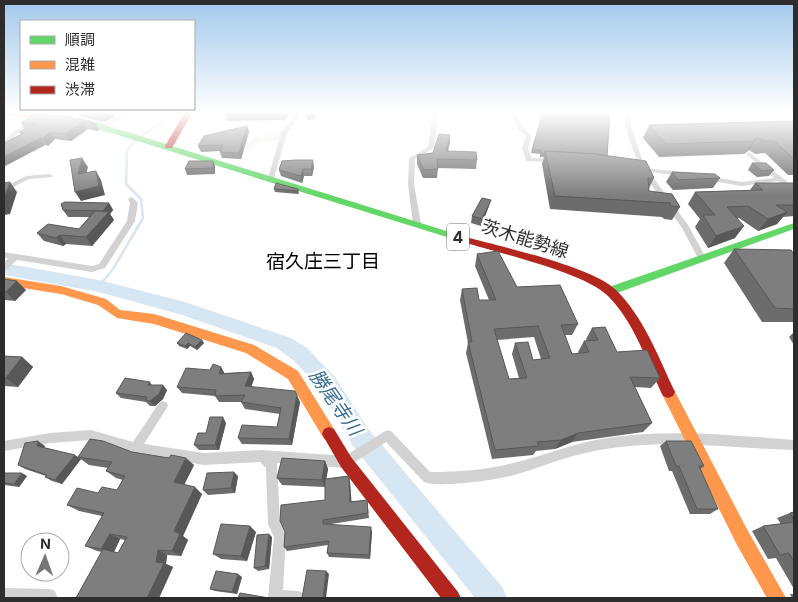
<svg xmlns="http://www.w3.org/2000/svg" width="798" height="602" viewBox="0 0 798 602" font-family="Inter,'Noto Sans JP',sans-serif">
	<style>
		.green { fill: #f0f4eb }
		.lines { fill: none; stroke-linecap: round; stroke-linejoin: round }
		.stream { stroke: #d6e6f2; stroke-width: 2.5 }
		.river { fill: #d6e6f2; fill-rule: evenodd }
		.street { fill: #d2d2d2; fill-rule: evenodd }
		.fast { fill: #63d668; fill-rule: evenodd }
		.slow { fill: #ff974d; fill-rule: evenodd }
		.jam { fill: #b3261e; fill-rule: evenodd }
		.wall { fill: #6c6c6c; fill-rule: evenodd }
		.shaded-wall { fill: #585858 }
		.building { fill: #7e7e7e; stroke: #585858; fill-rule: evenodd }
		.labels { text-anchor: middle; stroke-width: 5; stroke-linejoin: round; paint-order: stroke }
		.shield { fill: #fff; stroke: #6c6c6c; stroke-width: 1 }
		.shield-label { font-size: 16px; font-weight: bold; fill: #2d2d2d }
		.street-label { font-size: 18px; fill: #2d2d2d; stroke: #fff }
		.neighbourhood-label { font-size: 19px; fill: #000; stroke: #fff }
		.water-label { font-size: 19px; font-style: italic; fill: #396e91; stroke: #fff }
	</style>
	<rect width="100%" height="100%" fill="#fff"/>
	<polygon class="green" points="282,130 280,140 262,142 247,150 246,144 252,141 253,137"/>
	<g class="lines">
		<polyline class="stream" points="99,286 113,269 143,218 141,199 126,184 127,151 133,142 176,112"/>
		<polygon class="river" points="4,263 99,280 185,302 291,338 307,348 334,376 369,430 503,588 507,598 475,598 353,446 320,388 293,360 277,348 182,315 99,292 4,275"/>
		<g class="street">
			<polygon points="75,112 82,112 71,119 67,119 67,117"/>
			<polygon points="131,112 139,112 103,127 98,126"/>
			<polygon points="294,112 300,112 299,118 287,133 274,178 273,179 269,179 268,178 281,133 293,118"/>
			<polygon points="433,112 439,112 434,148 415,159 414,184 421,224 417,226 413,224 408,184 409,158 428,147"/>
			<polygon points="510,112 516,112 523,128 532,136 528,148 531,158 554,159 556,160 556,162 526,161 522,148 526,136 518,129"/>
			<polygon points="625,112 631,112 631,126 645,168 683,172 686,174 683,176 649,172 688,225 706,258 705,260 699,260 682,228 643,173 644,172 636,169 639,167 625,126"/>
			<polygon points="30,119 35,120 6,144 4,145 4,140"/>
			<polygon points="749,152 783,178 794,188 794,193 792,192 778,181 741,186 708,180 705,178 708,176 741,182 774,178 747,155 746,154"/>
			<polygon points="50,174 53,176 52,177 29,179 4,192 4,187 26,176"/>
			<polygon points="131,197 133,198 138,203 135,221 105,268 92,272 17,260 7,269 4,270 4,263 8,258 4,258 4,252 92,266 99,264 127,221 130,203 128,199"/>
			<path d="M163,401L167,403L168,406L144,444L204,453L262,450L345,456L387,430L391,431L430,472C458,472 486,470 513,463C543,456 571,444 601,439C665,428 730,435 794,440V450C726,448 658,437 590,452C564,457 539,468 514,475C493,480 472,483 450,484C442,484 432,485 424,482L386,442L346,468L277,463L280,523L286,536L283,590L298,591L303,593L305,598H268L274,537L268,524L266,468L260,462L204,465L135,454L91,440L50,443L4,451V441L50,433L91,430L133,442L159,403Z"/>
			<polygon points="4,588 50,589 55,591 57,596 56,598 4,598"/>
		</g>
		<g class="fast">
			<polygon points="76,118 82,118 469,238 471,240 466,243 463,242 76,122"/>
			<polygon points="794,223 794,229 614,294 610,295 604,291 606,288"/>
		</g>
		<g class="slow">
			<polygon points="4,112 50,115 54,117 50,119 4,115"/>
			<polygon points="4,277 61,286 106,299 120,310 154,314 254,345 298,371 334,429 336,434 334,439 329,441 324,439 288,379 246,353 154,324 117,318 98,305 61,294 4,285"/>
			<polygon points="668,386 673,388 749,533 786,598 767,598 737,545 661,392 663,388"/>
		</g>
		<g class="jam">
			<polygon points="185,112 193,112 172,148 166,148 165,146"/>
			<path d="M466,237C502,247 591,266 616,290C643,316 659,358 675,392L673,396L668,398L663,396C647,363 635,323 608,296C584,272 498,253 463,242L461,240Z"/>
			<polygon points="329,427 334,429 351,457 458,592 461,598 441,598 341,467 322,434 324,429"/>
		</g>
	</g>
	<g class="wall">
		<polygon points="51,112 74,112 70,113"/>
		<polygon points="78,112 118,112 114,114 115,117 103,122 80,116"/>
		<polygon points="226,112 290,112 285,120 227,121 225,114"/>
		<polygon points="543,112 607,156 654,178 649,188 649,191 680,207 672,220 664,219 662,217 550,209 542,164 544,157 540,157 540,154 531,153"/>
		<polygon points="34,114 95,123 99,130 97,131 88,129 71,141 55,139 48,146 45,145 5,166 4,166 4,143 21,134 19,132 25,129 21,123"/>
		<polygon points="794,121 794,175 788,175 765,153 755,154 749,150 744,154 659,157 643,138 649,125"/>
		<polygon points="247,126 249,132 241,159 222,158 220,152 221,151 201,152 198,146"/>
		<polygon points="450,135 448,151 477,160 476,169 438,168 437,178 423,178 417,164 417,155 433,153"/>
		<polygon points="752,163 774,170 769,176 757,177 748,170"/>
		<polygon points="215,166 215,174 187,175 185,169"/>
		<polygon points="314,167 312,176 304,176 302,183 281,176 279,170"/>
		<polygon points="672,172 720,178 713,188 673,190 666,182"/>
		<polygon points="755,183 794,183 794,216 783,217 777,224 758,231 739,218 738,218 735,238 708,248 695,227 700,219 688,204 695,192 750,190"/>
		<polygon points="274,189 298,189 299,193 298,194 275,192"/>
		<polygon points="109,203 113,210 110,214 114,220 92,246 66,244 63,246 44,241 37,233 79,229 89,217 68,217 63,210"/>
		<polygon points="489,206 481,226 471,223 472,216"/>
		<polygon points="734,249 794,254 794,322 762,322 724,263"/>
		<path d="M477,254L517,287L578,324L572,335H565L572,354L579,353L578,352L584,341H587L586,339L592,328L617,352L660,378L651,388L635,387L652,423L643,432L572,442L555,449L536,451L533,455L492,459L466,353L468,343L460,300L462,289L479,300H489L475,266ZM534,337L541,359L533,360L515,343L512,354L519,378L509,379L497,340Z"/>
		<polygon points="4,279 26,290 15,301 4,300"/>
		<polygon points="794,332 794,345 789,337"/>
		<polygon points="202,340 204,343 197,350 190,346 187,349 179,346 177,343"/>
		<polygon points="4,356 22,357 33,367 18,387 4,386"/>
		<polygon points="251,372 254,379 251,387 300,402 292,445 242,444 238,438 277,427 280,414 245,409 241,402 242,402 219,402 215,396 182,393 177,387 225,373"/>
		<polygon points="150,382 152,385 167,390 163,399 155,406 150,406 146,402 121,398 116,393"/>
		<polygon points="226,423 219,450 199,450 194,445 206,433"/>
		<polygon points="666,441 704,466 700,469 718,509 710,514 690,514 672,471 669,471 660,446"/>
		<polygon points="45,446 45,448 81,459 62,484 52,481 45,477 46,476 25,469 18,465"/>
		<path d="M132,452L194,465L184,485L202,494L183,536L188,540L181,556L167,555L166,564L173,567L159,598H76L102,552L97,551L85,546L102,516L79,511L67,505L98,493L117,490L123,480L116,478L106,471L108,468L89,465L78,457ZM120,539L125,540L118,553L114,552Z"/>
		<polygon points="325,461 328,469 326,479 350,482 351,502 367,500 369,518 325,525 372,532 370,559 329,557 327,553 328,545 287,551 284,547 325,500 325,487 282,485 277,478"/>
		<polygon points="4,476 27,476 19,487 4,485"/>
		<polygon points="238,476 235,493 208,495 203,490"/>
		<polygon points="794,512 794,589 776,558 768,559 752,531 763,526 781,524 777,518 790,513"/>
		<polygon points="256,532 247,561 221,559 213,554"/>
		<polygon points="272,537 269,569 258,571 254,568"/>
		<polygon points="242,577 237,594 215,591 210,589"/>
		<polygon points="790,594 794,594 794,598 792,598"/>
	</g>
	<g class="shaded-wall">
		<polygon points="109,112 118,112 114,114 115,117 103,122 101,117"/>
		<polygon points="285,112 290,112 285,120 284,113"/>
		<polygon points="315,115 316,119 308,120 307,117"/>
		<polygon points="84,121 88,129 71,141 66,134"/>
		<polygon points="95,123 99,130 97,131 93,124"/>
		<polygon points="247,126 249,132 241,159 239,153"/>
		<polygon points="50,132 55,139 48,146 43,139"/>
		<polygon points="450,135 450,143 446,159 446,151"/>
		<polygon points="758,137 749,150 744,154 753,141"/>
		<polygon points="40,138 45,145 5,166 4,164 4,157"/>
		<polygon points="82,158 88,167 84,183 78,174"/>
		<polygon points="313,160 314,167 312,176 311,169"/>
		<polygon points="213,161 215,166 215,174 213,168"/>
		<polygon points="303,169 304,176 302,183 301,176"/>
		<polygon points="96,171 101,180 105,195 81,201 75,192"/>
		<polygon points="10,182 17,192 10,214 4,215 4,198"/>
		<polygon points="491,200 489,206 481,226 482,219"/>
		<polygon points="109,203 113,210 110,214 114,220 92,246 86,237 103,211"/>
		<polygon points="787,212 777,224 758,231 768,219"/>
		<polygon points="744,226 735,238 708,248 716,236"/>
		<polygon points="60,235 66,244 63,246 56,238"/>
		<polygon points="17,281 26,290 15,301 6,292"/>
		<polygon points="202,340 204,343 197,350 195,347"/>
		<polygon points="188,343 190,346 187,349 185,346"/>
		<polygon points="22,357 33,367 18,387 6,378"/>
		<polygon points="221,367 225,374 219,374"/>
		<polygon points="251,372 254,379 249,393 245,386"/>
		<polygon points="163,385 167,390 163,399 155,406 150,401"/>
		<polygon points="297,395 300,402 292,445 289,439"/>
		<polygon points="223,417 226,423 219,450 215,445"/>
		<polygon points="578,433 572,442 555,449 561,440"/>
		<polygon points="38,441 45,446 44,451 37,446"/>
		<polygon points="75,455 81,459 62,484 55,480"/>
		<polygon points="186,458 194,465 182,489 174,482"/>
		<polygon points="325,461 328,469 325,487 322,480"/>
		<polygon points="234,472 238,476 235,493 231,488"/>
		<polygon points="22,473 27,476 19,487 14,484"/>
		<polygon points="349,476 350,482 352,507 350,502"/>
		<polygon points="195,487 202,494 183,536 188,540 181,556 172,551 174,531"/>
		<polygon points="250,526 256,532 247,561 241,556"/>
		<polygon points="371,527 372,532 370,559 369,555"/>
		<polygon points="110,534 120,539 113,554 101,549"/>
		<polygon points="269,534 272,537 269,569 265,566"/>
		<polygon points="158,550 167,555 166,564 173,567 159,598 147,598 156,562"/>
		<polygon points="326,571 329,574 326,598 323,598"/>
		<polygon points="238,574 242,577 237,594 232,592"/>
	</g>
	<g class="building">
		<polygon points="83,112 112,112 101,117"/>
		<polygon points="226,112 285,112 284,113 225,114"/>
		<polygon points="305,112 314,112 315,115 307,117"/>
		<polygon points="543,112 610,112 607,156 595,154 545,151 545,154 541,153 541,150 532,150"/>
		<polygon points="34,114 65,116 95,123 93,124 84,121 66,134 50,132 43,139 40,138 4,157 4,143 24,133 19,132 36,124 21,123"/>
		<polygon points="794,121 794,159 774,141 763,141 758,137 753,141 666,144 649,125"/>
		<polygon points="247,126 239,153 220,152 223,145 198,146 204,136"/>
		<polygon points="439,134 450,135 446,151 476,152 477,160 437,159 438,169 424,170 417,155 433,153"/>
		<polygon points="545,151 595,154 646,161 654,178 648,178 649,191 672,194 680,207 671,206 670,203 555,196"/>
		<polygon points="82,158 78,174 96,171 99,186 75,192 70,160"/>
		<polygon points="296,160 313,160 311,169 303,169 301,176 279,170 282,161"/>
		<polygon points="189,161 213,161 213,168 185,169"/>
		<polygon points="752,163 766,163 774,170 762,171"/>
		<polygon points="672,172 715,174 720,178 678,180"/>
		<polygon points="10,182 4,198 4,183"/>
		<polygon points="276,183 298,189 298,191 274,189"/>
		<polygon points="755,183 794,183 794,205 776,205 787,212 768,219 748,206 727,207 744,226 716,236 703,215 715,215 695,192 763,190"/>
		<polygon points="482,198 491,200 482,219 472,216"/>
		<polygon points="65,202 109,203 103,211 63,210 61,204"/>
		<polygon points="95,211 109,212 86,237 60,235 56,238 37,233 48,224 79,229"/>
		<polygon points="734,249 791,250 794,254 794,309 775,308"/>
		<path d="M498,251L517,287L560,285L578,324L561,325L572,354L589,352L584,341L598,340L592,328L605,327L617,352L647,350L660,378L630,377L652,423L578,433L561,440L537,442L539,446L495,450L468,342H472L462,289L477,288L479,300H496L477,254ZM538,326L550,358L533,360L528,342L515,343L527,378L509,379L494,329Z"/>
		<polygon points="4,279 17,281 6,292 4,291"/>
		<polygon points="186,333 202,340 195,347 188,343 185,346 177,343"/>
		<polygon points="4,356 22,357 6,378 4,378"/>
		<polygon points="213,364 221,367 219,374 251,372 245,386 295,391 297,395 289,439 238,438 242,425 277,427 281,408 241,402 245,395 215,396 216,390 177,387 186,368 210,370"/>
		<polygon points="125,378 150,382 148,385 163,385 159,394 150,401 146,401 147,397 116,393"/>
		<polygon points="210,417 223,417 215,445 194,445 198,433 206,433"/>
		<polygon points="90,439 103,441 132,452 169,458 171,455 186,458 174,482 195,487 174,531 180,534 172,551 158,550 156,562 164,563 147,598 76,598 103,549 118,553 127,537 110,534 101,549 85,546 104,513 67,505 77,488 98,493 102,487 117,490 125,476 106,471 112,462 78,457"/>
		<polygon points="38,441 37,446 75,455 55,480 45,477 47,475 18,465 25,443"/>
		<polygon points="666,441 691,441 704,466 699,466 718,509 697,509 679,466 676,466"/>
		<polygon points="282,458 325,461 322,480 277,478"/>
		<polygon points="234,472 231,488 203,490 207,473"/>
		<polygon points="5,473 22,473 14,484 4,483 4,476"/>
		<polygon points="349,476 350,502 367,500 368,513 323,520 323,524 371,527 369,555 327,553 329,541 284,547 285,532 280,521 281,505 325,500 325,479"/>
		<polygon points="794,512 794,520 790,513"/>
		<polygon points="794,522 794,562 789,553 780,555 763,526"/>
		<polygon points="221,524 250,526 241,556 213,554"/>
		<polygon points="269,534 265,566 254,568 257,535"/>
		<polygon points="307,570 326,571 323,598 302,598"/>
		<polygon points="216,571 238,574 232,592 210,589"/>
		<polygon points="240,593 269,598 238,598"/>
	</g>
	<linearGradient id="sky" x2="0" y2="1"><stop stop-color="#a1c8ec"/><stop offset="0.57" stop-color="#fff"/><stop offset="1" stop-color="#fff" stop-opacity="0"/></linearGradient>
	<rect width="798" height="196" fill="url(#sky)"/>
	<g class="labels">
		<rect class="shield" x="447" y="223.5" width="22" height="27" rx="4"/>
		<g class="shield-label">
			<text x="458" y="243">4</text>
		</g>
		<g class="street-label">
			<text transform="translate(525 239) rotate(17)" y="6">茨木能勢線</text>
		</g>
		<g class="neighbourhood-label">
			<text x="323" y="268">宿久庄三丁目</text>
		</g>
		<g class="water-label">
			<text transform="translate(336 402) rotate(55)" y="7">勝尾寺川</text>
		</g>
	</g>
	<rect width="798" height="602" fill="none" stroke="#2d2d2d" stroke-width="10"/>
	<rect x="20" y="20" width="175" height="90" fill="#ffffff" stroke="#ababab"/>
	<rect x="30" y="36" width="25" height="8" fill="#63d668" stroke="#ababab"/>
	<text x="65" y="45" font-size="15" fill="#2d2d2d">順調</text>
	<rect x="30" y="61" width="25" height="8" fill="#ff974d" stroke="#ababab"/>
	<text x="65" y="70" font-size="15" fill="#2d2d2d">混雑</text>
	<rect x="30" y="86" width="25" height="8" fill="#b3261e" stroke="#ababab"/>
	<text x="65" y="95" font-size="15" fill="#2d2d2d">渋滞</text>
	<g transform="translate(45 557) rotate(2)"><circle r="24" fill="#ffffff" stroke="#ababab"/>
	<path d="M0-4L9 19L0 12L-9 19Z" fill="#767676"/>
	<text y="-8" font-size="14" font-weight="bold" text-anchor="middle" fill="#2d2d2d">N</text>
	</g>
</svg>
